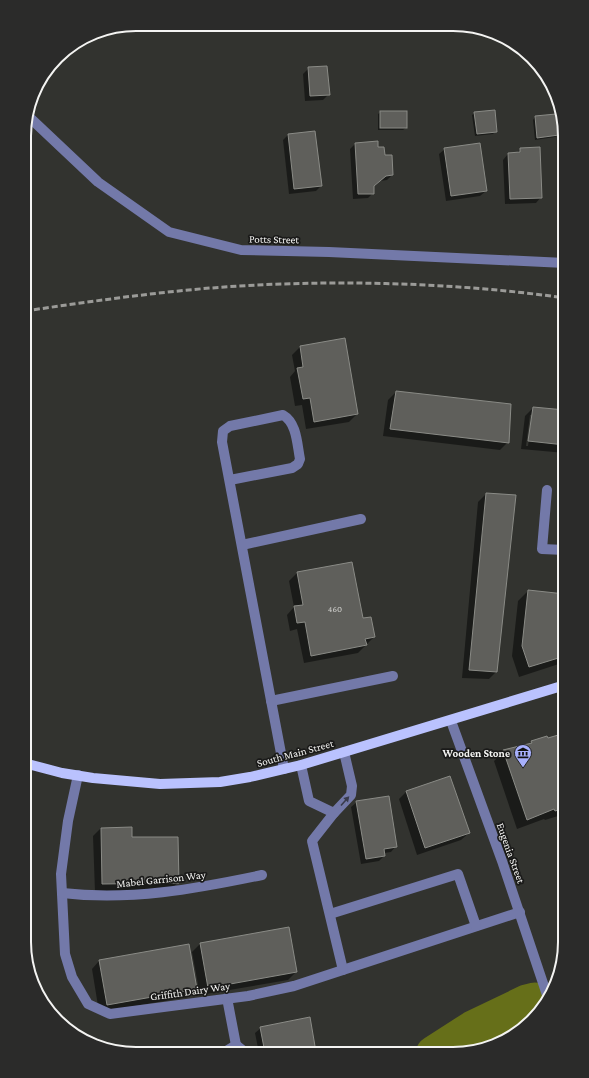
<svg xmlns="http://www.w3.org/2000/svg" width="589" height="1078" viewBox="0 0 589 1078" font-family="'Crimson Pro',serif">
	<style>
		.shadow { fill: #0007; fill-rule: evenodd }
		.lines { fill: none; stroke-linecap: round; stroke-linejoin: round }
		.river { stroke: #666f19; stroke-width: 37 }
		.building { fill: #5f5f5b; stroke: #8a8b86 }
		.minor { stroke: #7379a9; stroke-width: 10 }
		.major { stroke: #bac2fe; stroke-width: 10 }
		.rail { stroke: #9b9b98; stroke-width: 3; stroke-dasharray: 6 3; stroke-linecap: butt }
		.oneway { fill: #393b4b }
		.labels { text-anchor: middle; stroke-width: 3.5; stroke-linejoin: round; paint-order: stroke }
		.number-label { font-size: 9px; fill: #cfcfcc }
		.street-label { font-size: 11px; fill: #f4f4f2; stroke: #1a1a19 }
		.poi-label { font-size: 11px; font-weight: bold; fill: #f4f4f2; stroke: #1a1a19; text-anchor: end }
		.rim { fill: none; stroke: #f4f4f2; stroke-width: 2 }
	</style>
	<rect width="100%" height="100%" fill="#32332f"/>
	<g class="shadow">
		<polygon points="309,68 329,94 323,100 305,101 303,74"/>
		<polygon points="381,112 406,128 403,130 378,130 378,114"/>
		<polygon points="475,113 496,131 493,134 475,136 472,115"/>
		<polygon points="555,115 558,135 555,137 535,140 533,120 535,117"/>
		<polygon points="288,135 321,186 316,191 289,194 283,140"/>
		<polygon points="355,144 377,148 392,175 387,180 380,181 373,187 373,193 368,198 353,199 350,149"/>
		<polygon points="445,149 486,191 480,196 446,201 439,154"/>
		<polygon points="521,149 541,197 536,203 505,204 503,160 508,154 515,154"/>
		<polygon points="300,347 357,414 349,422 306,429 302,405 295,406 290,377 295,371 292,355"/>
		<polygon points="396,392 508,442 500,450 383,436 388,400"/>
		<path d="M533,408L565,411V453L521,449L525,416ZM530,415H532L528,446H526Z"/>
		<polygon points="486,494 497,671 489,679 462,678 478,502"/>
		<polygon points="351,563 363,619 374,637 358,653 304,663 297,629 290,631 287,615 294,607 289,581 297,573"/>
		<polygon points="528,591 565,595 565,662 519,677 512,656 518,601"/>
		<polygon points="565,734 565,812 558,816 545,820 544,819 517,829 494,761 504,751 516,747 516,749 546,737 547,739"/>
		<polygon points="406,792 469,833 461,840 417,855 399,799"/>
		<polygon points="357,802 396,846 391,852 384,853 384,856 379,861 361,864 351,807"/>
		<polygon points="101,828 178,882 171,890 95,892 93,836"/>
		<polygon points="200,944 296,972 288,980 200,995 192,952"/>
		<polygon points="99,961 196,989 188,997 99,1012 92,969"/>
		<polygon points="309,1018 315,1052 314,1054 259,1053 255,1033 261,1028"/>
	</g>
	<g class="lines">
		<polyline class="river" points="434,1054 473,1029 527,1003 535,1001"/>
	</g>
	<g class="building">
		<polygon points="327,66 330,95 310,96 308,67"/>
		<polygon points="495,110 497,132 477,134 474,112"/>
		<rect x="380" y="111" width="27" height="17"/>
		<polygon points="556,114 559,135 537,138 535,116"/>
		<polygon points="315,131 322,186 294,189 288,134"/>
		<polygon points="378,141 378,147 384,147 385,155 392,155 393,175 386,176 374,186 374,194 358,194 355,143"/>
		<polygon points="480,143 487,191 451,196 444,148"/>
		<polygon points="540,147 542,198 510,199 508,153 520,152 520,148"/>
		<polygon points="345,338 358,414 314,422 310,398 303,399 297,368 303,367 300,346"/>
		<polygon points="396,391 511,404 509,443 390,429"/>
		<polygon points="533,407 565,410 565,445 528,441"/>
		<polygon points="486,493 516,495 497,672 469,670"/>
		<polygon points="352,562 363,618 371,617 375,637 365,639 367,645 311,656 305,622 297,623 294,606 303,605 297,572"/>
		<polygon points="528,590 565,594 565,656 529,667 522,646"/>
		<polygon points="565,733 565,808 555,811 554,809 527,820 503,750 532,743 531,741 547,736 548,738"/>
		<polygon points="450,776 470,833 425,848 406,791"/>
		<polygon points="389,796 397,847 384,849 385,856 366,859 356,801"/>
		<polygon points="132,827 132,837 178,837 179,883 102,884 101,828"/>
		<polygon points="289,927 297,972 208,988 200,943"/>
		<polygon points="189,944 197,989 107,1005 99,960"/>
		<polygon points="310,1017 316,1052 265,1053 260,1027"/>
	</g>
	<g class="lines">
		<g class="minor">
			<polyline points="27,115 98,182 169,232 241,250 329,252 565,263"/>
			<path d="M230,480L292,468L298,464L300,459C297,444 297,423 283,415L230,426L223,431L222,442L284,769"/>
			<polyline points="547,490 542,549 565,550"/>
			<polyline points="242,545 361,519"/>
			<polyline points="271,701 393,676"/>
			<polyline points="451,721 502,861 547,995"/>
			<polyline points="301,765 309,801 334,813 351,795 352,786 344,752"/>
			<polyline points="78,775 68,821 61,874 65,954 72,977 88,1004 110,1014 248,996 294,986 520,912"/>
			<polyline points="334,813 312,841 343,970"/>
			<path d="M62,893C130,901 195,889 262,875"/>
			<polyline points="330,914 458,874 476,926"/>
			<polyline points="227,998 236,1045"/>
			<polyline points="236,1045 246,1053"/>
			<polyline points="223,1053 236,1045"/>
		</g>
		<polyline class="major" points="24,763 62,773 93,778 160,784 220,782 250,777 301,765 565,685"/>
		<path class="rail" d="M25,311C87,302 149,293 211,288C325,279 452,282 565,298"/>
	</g>
	<defs><path id="oneway-solid" d="M-6-.8H1V-3.2L6.5 0L1 3.2V.8H-6Z"/></defs>
	<use class="oneway" href="#oneway-solid" transform="translate(345 801) rotate(-48)"/>
	<defs>
		<symbol id="museum-pin" viewBox="-11 -11 22 30"><path d="M0 17L-7.5 6A9.5 9.5 0 1 1 7.5 6Z" fill="#a7b0fc" stroke="#1a1a19"/><path d="M0-6L6-3V-2H-6V-3ZM-5-1h2V3h-2ZM-1-1h2V3h-2ZM3-1h2V3H3ZM-6 4H6V6H-6Z" fill="#111"/></symbol>
	</defs>
	<g fill-rule="evenodd">
		<use href="#museum-pin" x="513" y="743" width="20" height="27"/>
	</g>
	<g class="labels">
		<g class="number-label">
			<text x="335" y="612">460</text>
		</g>
		<g class="street-label">
			<text transform="translate(274 239) rotate(1)" y="4">Potts Street</text>
			<text transform="translate(295 753) rotate(-15)" y="4">South Main Street</text>
			<text transform="translate(511 853) rotate(70)" y="4">Eugenia Street</text>
			<text transform="translate(161 879) rotate(-6)" y="4">Mabel Garrison Way</text>
			<text transform="translate(190 991) rotate(-8)" y="4">Griffith Dairy Way</text>
		</g>
		<g class="poi-label">
			<text x="510" y="757">Wooden Stone</text>
		</g>
	</g>
	<path d="M0 0H589V1078H0ZM136 31H453A105 105 0 0 1 558 136V942A105 105 0 0 1 453 1047H136A105 105 0 0 1 31 942V136A105 105 0 0 1 136 31Z" fill="#2b2b2a" fill-rule="evenodd"/>
	<path class="rim" d="M136 31H453A105 105 0 0 1 558 136V942A105 105 0 0 1 453 1047H136A105 105 0 0 1 31 942V136A105 105 0 0 1 136 31Z"/>
</svg>
